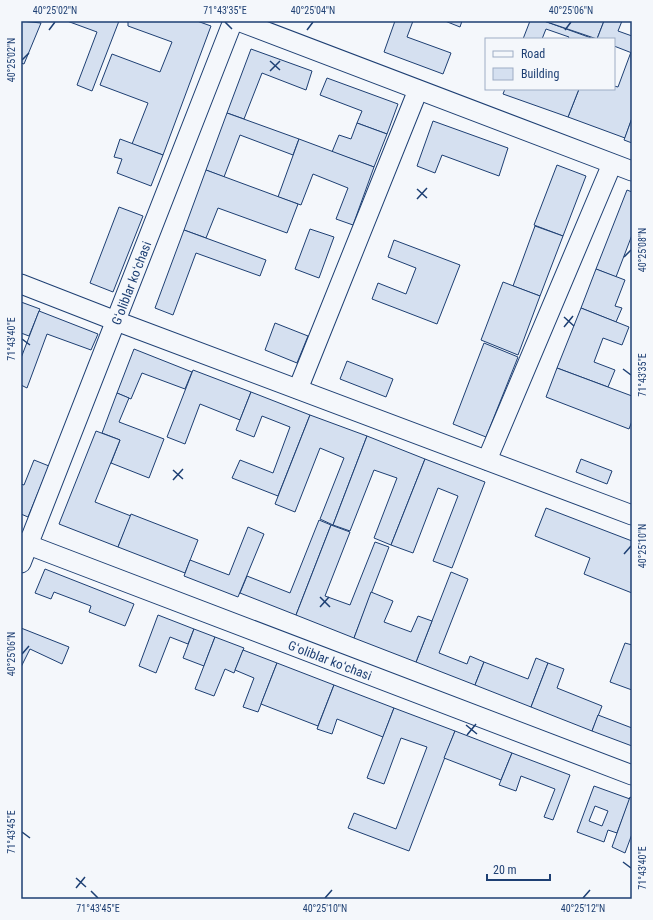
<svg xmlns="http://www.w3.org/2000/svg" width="653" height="920" viewBox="0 0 653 920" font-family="'Roboto Condensed',sans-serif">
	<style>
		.building { fill: #d5e0f0; stroke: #1d3f73; fill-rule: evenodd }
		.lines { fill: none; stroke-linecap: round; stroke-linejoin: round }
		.street-casing { stroke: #1d3f73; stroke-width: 21 }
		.street { stroke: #f4f7fb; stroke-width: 19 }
		.ticks { fill: none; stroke: #1d3f73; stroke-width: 1.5 }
		.labels { text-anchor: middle; stroke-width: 3; stroke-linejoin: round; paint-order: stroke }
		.street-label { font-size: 13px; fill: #1d3f73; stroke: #f4f7fb }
		.neatline { fill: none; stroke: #1d3f73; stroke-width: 1.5 }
		.ticks-label { font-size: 10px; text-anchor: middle; fill: #1d3f73 }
	</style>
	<rect width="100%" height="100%" fill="#f4f7fb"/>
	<g class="building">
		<polygon points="21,21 41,23 24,64 21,63"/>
		<polygon points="67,21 119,21 92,91 77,85 97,32"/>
		<polygon points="128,21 197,21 211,26 163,155 132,144 148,103 100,85 112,54 160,72 172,42 128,26"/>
		<polygon points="395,21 413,21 407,37 451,53 443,74 384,52"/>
		<polygon points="445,21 462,21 460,27"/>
		<polygon points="530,21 544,21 594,39 568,39 569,37 546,29 542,39 523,39"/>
		<polygon points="544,21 604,21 597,39"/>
		<polygon points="604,21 622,21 618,31 632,36 632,53 614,46 614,39 597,39"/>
		<polygon points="251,49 312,71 306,90 262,73 244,119 227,113"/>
		<polygon points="631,52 632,118 625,138 568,117 579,89 614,89 614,86 618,87"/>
		<polygon points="327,78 398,104 387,134 357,123 362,111 320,95"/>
		<polygon points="505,89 579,89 568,117 503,94"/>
		<polygon points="227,113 299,139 293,155 240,135 224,177 206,170"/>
		<polygon points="632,118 632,143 624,140"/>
		<polygon points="433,121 508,148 499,176 442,155 435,173 417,166"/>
		<polygon points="357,123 387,134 374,167 332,152 339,135 351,139"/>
		<polygon points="120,139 163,155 151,186 117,173 122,159 114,157"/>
		<polygon points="299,139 374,167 353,225 336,219 348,188 313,174 301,205 278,197"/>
		<polygon points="557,165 586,176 563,236 534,225"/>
		<polygon points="206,170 298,204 287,233 218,208 206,238 184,230"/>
		<polygon points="627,190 632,192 632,235 616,277 596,269"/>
		<polygon points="119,207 143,216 113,292 90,283"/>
		<polygon points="535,226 563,236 540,296 513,286"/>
		<polygon points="310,229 334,237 319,278 295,269"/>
		<polygon points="184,230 266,260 260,276 196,253 173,315 155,308"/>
		<polygon points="394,240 460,265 437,324 372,299 378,283 406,294 416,268 388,257"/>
		<polygon points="596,269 625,280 615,306 622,308 616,322 581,308"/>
		<polygon points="503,282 540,296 518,355 481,340"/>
		<polygon points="21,302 40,309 29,336 21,333"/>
		<polygon points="581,308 629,327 622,345 603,338 594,362 615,370 608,387 557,368"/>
		<polygon points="39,311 98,334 91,350 47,334 27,388 21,385 21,358"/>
		<polygon points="275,323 308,336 297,363 265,350"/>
		<polygon points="484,343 518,357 486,437 453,424"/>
		<polygon points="134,349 192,372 185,389 142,373 131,399 117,393"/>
		<polygon points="347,361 393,379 386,397 340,379"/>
		<polygon points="557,368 632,396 632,421 629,429 546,397"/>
		<polygon points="193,370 251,392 240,420 200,404 185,444 167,437"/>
		<polygon points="251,392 310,415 278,496 232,478 240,460 273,473 290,427 262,416 254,437 236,430"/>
		<polygon points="117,393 129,398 119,422 164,439 149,478 111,463 120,440 102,433"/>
		<polygon points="310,415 367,436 333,525 320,519 344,458 320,448 295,512 275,504"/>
		<polygon points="96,431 120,440 95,502 131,516 118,547 59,524"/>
		<polygon points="367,436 425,459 391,545 374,538 397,478 374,470 350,531 333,525"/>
		<polygon points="425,459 485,482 452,568 433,561 458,496 438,488 413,553 391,545"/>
		<polygon points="581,459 612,471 607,484 576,472"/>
		<polygon points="34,460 49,466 28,517 21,514 21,484 24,485"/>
		<polygon points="546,508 632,541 632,593 584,574 590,558 535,536"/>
		<polygon points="131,514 198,540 185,573 118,547"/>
		<polygon points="319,520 331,525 296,615 240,593 247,576 290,593"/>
		<polygon points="331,525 350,532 325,596 350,605 375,542 389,547 354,638 296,615"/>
		<polygon points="248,527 264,534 238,597 184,576 190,560 229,575"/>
		<polygon points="45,569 134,604 125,626 89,612 91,606 54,592 51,599 35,593"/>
		<polygon points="451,572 468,579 439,653 467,664 470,656 484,662 475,685 416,662"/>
		<polygon points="371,592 393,601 384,622 411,632 418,616 432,621 416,662 354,638"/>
		<polygon points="158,615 194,629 188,644 170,637 156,673 139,666"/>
		<polygon points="21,628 69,647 62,664 30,649 21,667"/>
		<polygon points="194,629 215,637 204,666 183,658"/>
		<polygon points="215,637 244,648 234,673 225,669 214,696 195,689"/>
		<polygon points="625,643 632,645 632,690 610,682"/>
		<polygon points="243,650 277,663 258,712 243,707 254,678 235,670"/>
		<polygon points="536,658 548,663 531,707 475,685 484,662 528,679"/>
		<polygon points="277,663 334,685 318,726 261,704"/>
		<polygon points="548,663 564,669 557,688 602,706 592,731 531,707"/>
		<polygon points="334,685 394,708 383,737 337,719 332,734 317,729"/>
		<polygon points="394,708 455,731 409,851 348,828 354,813 396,829 427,747 401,738 384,784 367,778"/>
		<polygon points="598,715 632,728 632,746 592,731"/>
		<polygon points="455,731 512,753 501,780 444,758"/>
		<polygon points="512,753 570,775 553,820 544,817 555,789 521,776 516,791 499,785"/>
		<path d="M594,786L630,799L617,833L608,830L604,842L577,832ZM595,806L608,811L602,826L589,821Z"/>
		<polygon points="630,797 632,798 632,834 625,853 612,847"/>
	</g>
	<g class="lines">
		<defs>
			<g id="street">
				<polyline points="238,21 632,171"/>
				<polyline points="21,284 116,321 632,515"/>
				<polyline points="298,389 418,90"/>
				<polyline points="487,460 612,164"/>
				<polyline points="21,542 632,775"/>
				<polyline points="21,563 233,21"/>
			</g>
		</defs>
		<use href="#street" class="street-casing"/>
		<use href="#street" class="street"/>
	</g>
	<path class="ticks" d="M225,22L232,29M49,30L55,22M307,30L313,22M565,30L571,22M22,60L29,53M270,61L280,70M270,71L280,61M417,189L427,198M417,199L427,188M624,257L631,250M564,317L574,326M564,327L573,316M22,339L30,345M623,369L631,375M173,470L183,479M173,480L183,469M624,554L631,546M320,597L330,607M320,607L329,597M22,654L29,646M466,725L477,734M467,735L476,724M22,832L30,838M623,862L631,868M76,878L86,887M76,888L85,877M91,891L98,898M325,898L332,890M583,898L590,890"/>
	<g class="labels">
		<g class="street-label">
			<text transform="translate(131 283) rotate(-69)" y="5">Gʻoliblar koʻchasi</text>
			<text transform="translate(330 660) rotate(21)" y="5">Gʻoliblar koʻchasi</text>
		</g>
	</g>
	<rect width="653" height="920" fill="none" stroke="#f4f7fb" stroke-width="44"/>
	<rect x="485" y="38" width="130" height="52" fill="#f4f7fb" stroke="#9eadc5"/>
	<rect x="493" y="51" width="20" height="6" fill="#f4f7fb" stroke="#9eadc5"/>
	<text x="521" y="58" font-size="12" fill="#1d3f73">Road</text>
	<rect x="493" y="68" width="20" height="12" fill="#d5e0f0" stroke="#9eadc5"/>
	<text x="521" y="78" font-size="12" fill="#1d3f73">Building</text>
	<path d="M487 874v6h63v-6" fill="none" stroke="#1d3f73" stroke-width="2"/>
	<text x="493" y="874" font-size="12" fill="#1d3f73" stroke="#f4f7fb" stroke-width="3" paint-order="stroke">20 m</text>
	<rect x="22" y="22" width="609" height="876" class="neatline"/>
	<g class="ticks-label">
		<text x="55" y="14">40°25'02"N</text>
		<text x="225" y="14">71°43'35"E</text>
		<text x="313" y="14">40°25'04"N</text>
		<text x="571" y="14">40°25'06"N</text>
		<text transform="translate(11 60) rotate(-90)" y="4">40°25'02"N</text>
		<text transform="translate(642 250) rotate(-90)" y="4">40°25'08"N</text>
		<text transform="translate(11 339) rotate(-90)" y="4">71°43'40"E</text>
		<text transform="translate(642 375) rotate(-90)" y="4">71°43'35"E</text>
		<text transform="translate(642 546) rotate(-90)" y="4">40°25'10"N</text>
		<text transform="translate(11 654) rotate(-90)" y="4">40°25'06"N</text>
		<text transform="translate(11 832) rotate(-90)" y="4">71°43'45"E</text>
		<text transform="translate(642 868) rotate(-90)" y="4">71°43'40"E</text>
		<text x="98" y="912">71°43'45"E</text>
		<text x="325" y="912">40°25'10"N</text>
		<text x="583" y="912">40°25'12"N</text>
	</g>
</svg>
